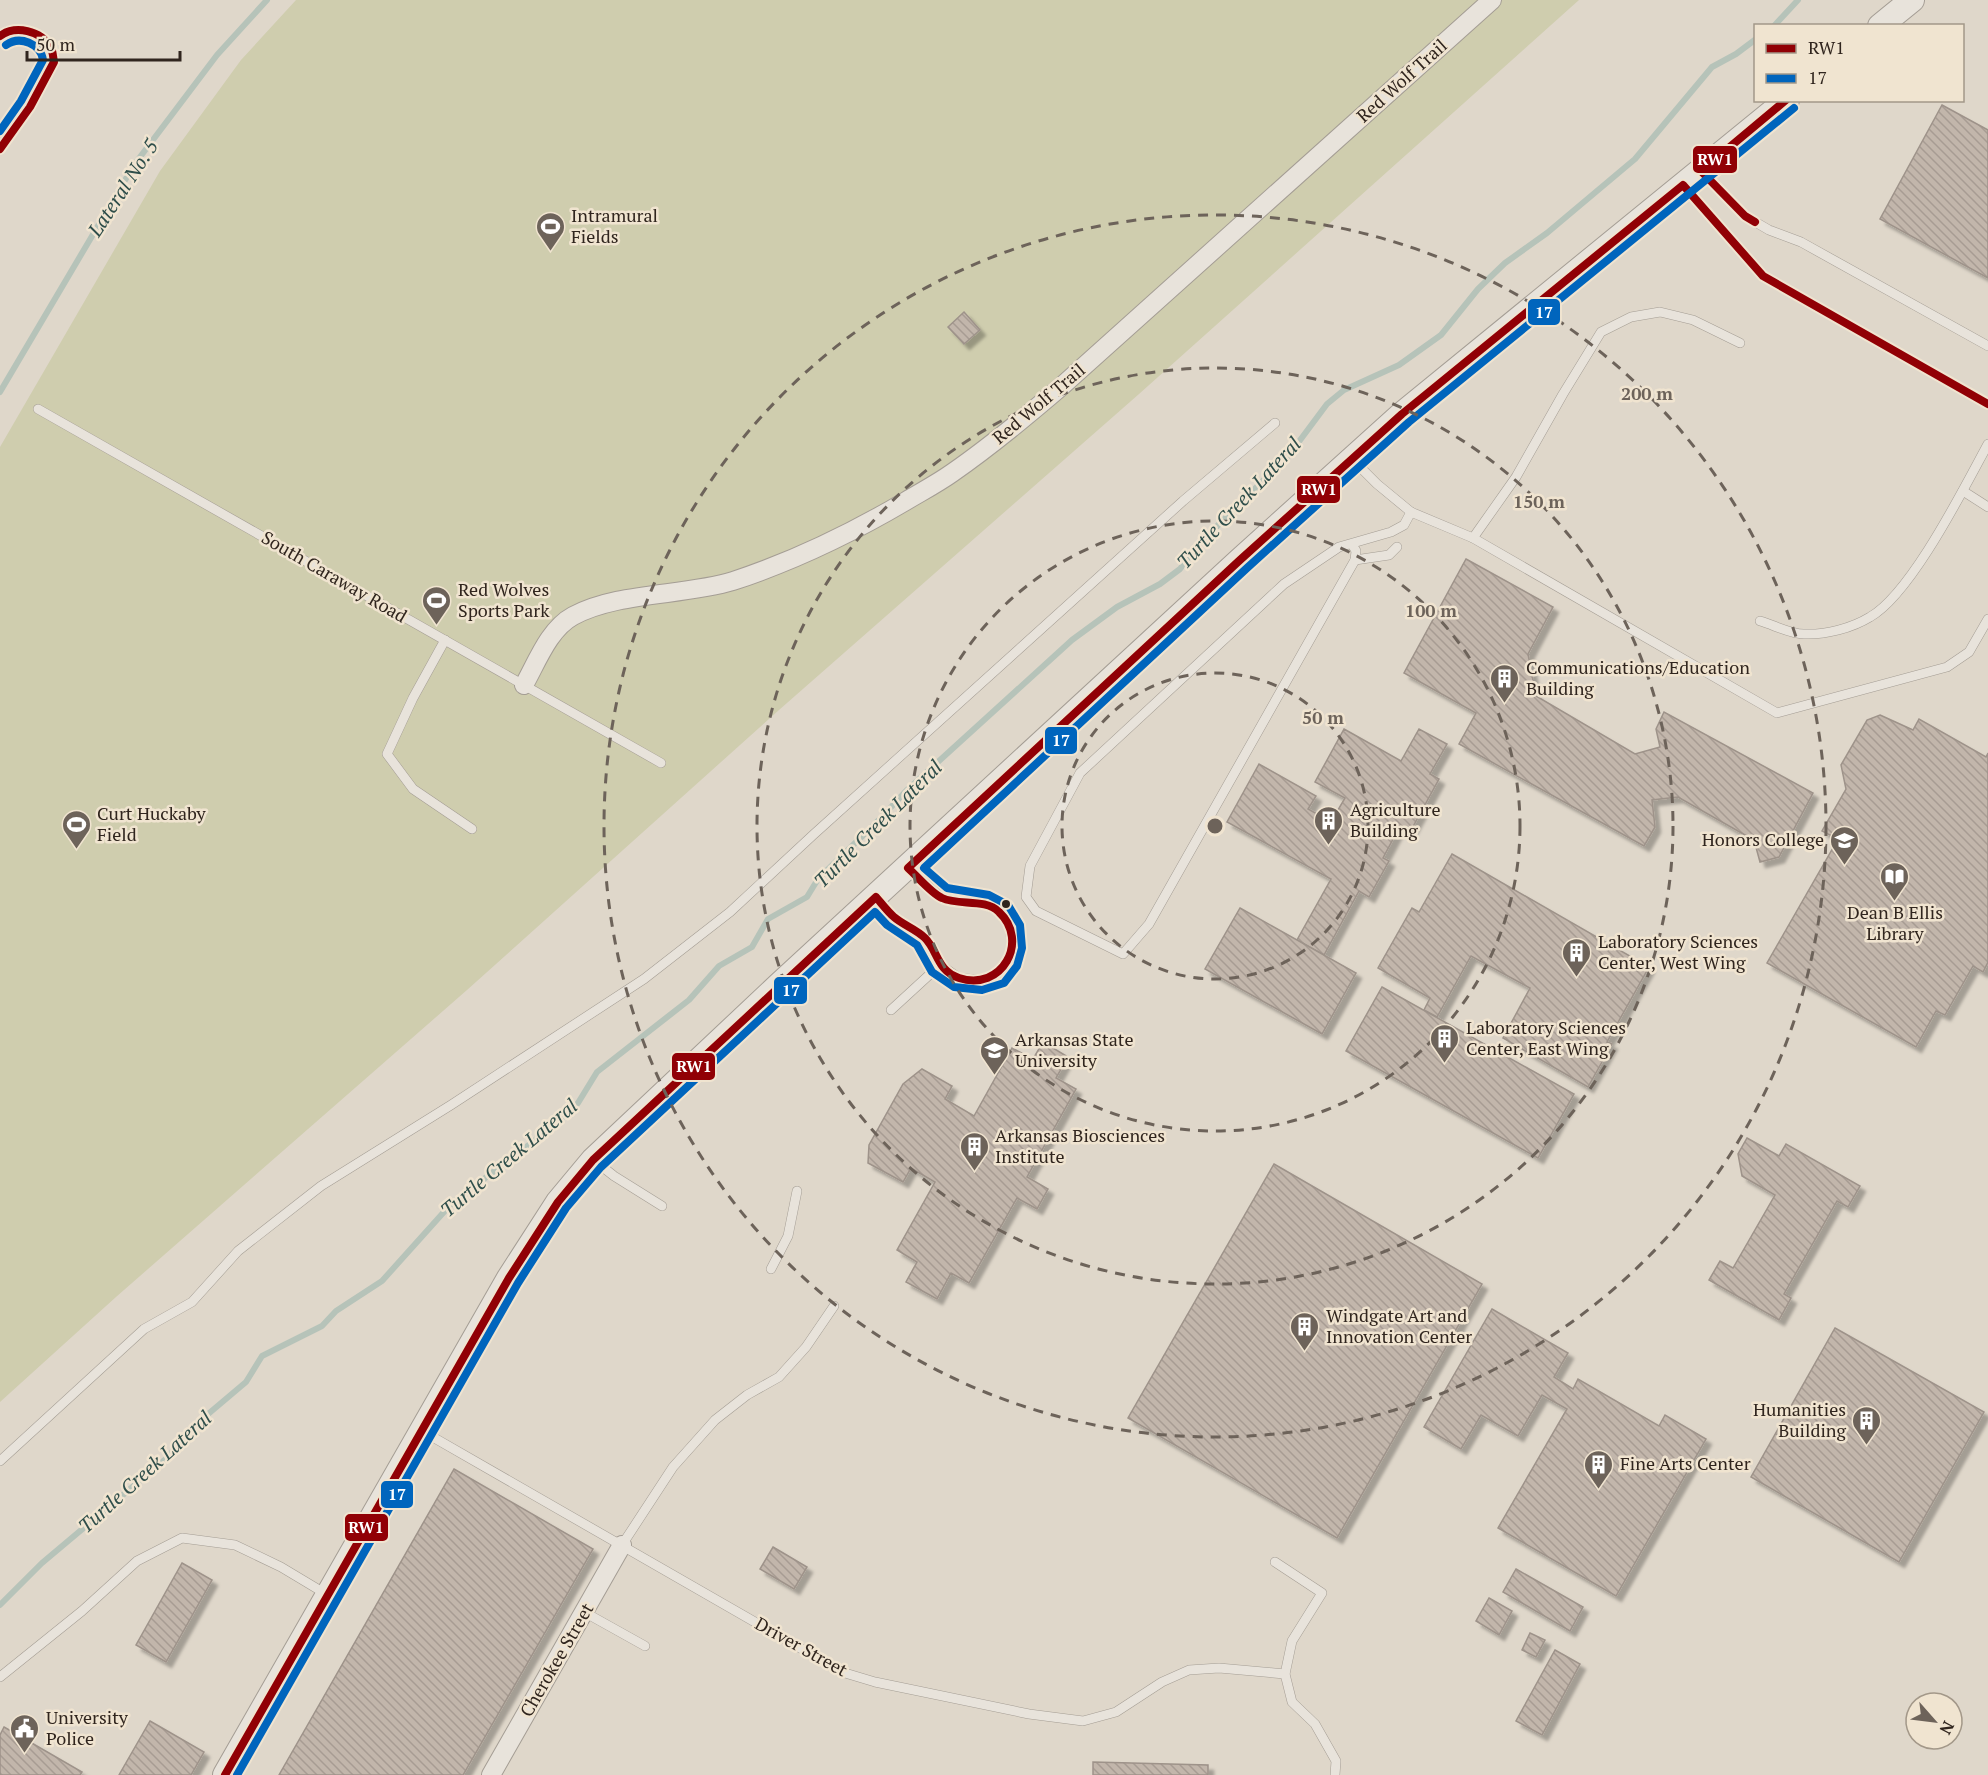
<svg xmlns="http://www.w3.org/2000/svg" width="1988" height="1775" viewBox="0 0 1988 1775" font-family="'PT Serif',serif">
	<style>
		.green { fill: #cfcdae }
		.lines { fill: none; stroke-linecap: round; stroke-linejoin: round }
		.stream { stroke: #b6c3b9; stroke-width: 6 }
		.building { fill: url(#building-back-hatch); stroke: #9e938a; stroke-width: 1.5; filter: url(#shadow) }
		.service-casing { stroke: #a49d94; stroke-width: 10 }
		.minor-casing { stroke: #a49d94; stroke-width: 20 }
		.tertiary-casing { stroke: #a49d94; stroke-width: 26 }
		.service { stroke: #e8e3db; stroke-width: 9 }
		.minor { stroke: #e8e3db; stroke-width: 18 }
		.tertiary { stroke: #e8e3db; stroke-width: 24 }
		.bus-1-casing { stroke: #f0e4d0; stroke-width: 12 }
		.bus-2-casing { stroke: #f0e4d0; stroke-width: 12 }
		.bus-1 { stroke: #910005; stroke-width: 8 }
		.bus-2 { stroke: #0065bd; stroke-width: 8 }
		.ring { fill: none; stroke: #6d635a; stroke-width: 3; stroke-dasharray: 10 8 }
		.bus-dot { fill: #30251e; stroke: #f0e4d0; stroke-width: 2 }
		.labels { text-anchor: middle; stroke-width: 5; stroke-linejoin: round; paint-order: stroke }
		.street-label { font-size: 18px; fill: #30251e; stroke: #f0e4d0 }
		.poi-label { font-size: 18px; fill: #30251e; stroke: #f0e4d0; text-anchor: start }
		.water-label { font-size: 20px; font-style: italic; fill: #2f4e4a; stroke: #f0e4d0 }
		.centre { fill: #6d635a; stroke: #f0e4d0; stroke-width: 3 }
		.ring-label { font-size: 18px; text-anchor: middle; font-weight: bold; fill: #6d635a; stroke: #f0e4d0; stroke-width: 5; stroke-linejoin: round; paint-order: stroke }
		.line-badge { stroke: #f0e4d0; stroke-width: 2 }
		.badge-label { font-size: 16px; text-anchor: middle; font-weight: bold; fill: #fff }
	</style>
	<defs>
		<pattern id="building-back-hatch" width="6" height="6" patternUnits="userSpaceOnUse" patternTransform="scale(1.5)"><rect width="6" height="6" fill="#c2b6ab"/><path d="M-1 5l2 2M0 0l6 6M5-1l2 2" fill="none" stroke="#a79c93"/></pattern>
		<filter id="shadow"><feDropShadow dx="5.5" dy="5.5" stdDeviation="1.5" flood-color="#0004"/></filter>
	</defs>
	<rect width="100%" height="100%" fill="#dfd7ca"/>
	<polygon class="green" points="296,0 1579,0 1139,394 779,710 467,990 116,1297 0,1402 0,447 160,171 241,60"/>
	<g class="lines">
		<g class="stream">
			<polyline points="1774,26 1798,0"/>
			<polyline points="0,392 134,165 217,55 267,0"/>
			<polyline points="0,1605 42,1563 168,1457 188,1431 246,1382 262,1356 322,1326 336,1311 382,1281 452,1203 546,1132 578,1103 597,1072 689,1000 719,966 752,947 768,919 807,897 818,879 881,818 906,791 1072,640 1117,607 1160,584 1180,569 1197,546 1289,455 1327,404 1344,390 1399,365 1441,335 1478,289 1505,263 1547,233 1635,159 1712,67 1736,54 1756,39"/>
		</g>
	</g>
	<g class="building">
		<polygon points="1942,105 1988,130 1988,278 1880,219"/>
		<polygon points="964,312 980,330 964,344 948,327"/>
		<polygon points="1466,559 1553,607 1528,654 1536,696 1635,754 1660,747 1656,729 1664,712 1813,793 1779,857 1760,862 1754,840 1678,797 1652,800 1655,827 1644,846 1459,744 1476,713 1404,673"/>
		<polygon points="1880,715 1913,730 1919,719 1986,757 1988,753 1988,962 1983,972 1973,966 1945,1015 1936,1011 1916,1047 1767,963 1838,839 1822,831 1846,789 1841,765 1867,720"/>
		<polygon points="1344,729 1401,761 1419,729 1447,744 1430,774 1439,779 1410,832 1400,826 1383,858 1389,861 1369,897 1359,891 1324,955 1297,940 1331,879 1227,822 1259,764 1316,796 1308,809 1331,822 1345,798 1315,782"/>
		<polygon points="1452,854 1649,967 1607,1042 1612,1044 1588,1087 1503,1038 1530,988 1471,956 1437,1017 1424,1010 1430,998 1378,968 1412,908 1419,912"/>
		<polygon points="1240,908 1356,973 1322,1034 1205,969"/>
		<polygon points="1382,987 1574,1094 1538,1158 1346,1051"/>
		<polygon points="1043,1042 1068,1057 1056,1078 1076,1089 1027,1177 1048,1189 1037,1209 1017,1198 969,1283 951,1273 937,1299 906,1282 917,1262 897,1250 935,1182 911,1168 903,1182 868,1163 869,1145 903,1084 922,1069 952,1086 945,1099 974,1116 1012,1048 1033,1059"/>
		<polygon points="1747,1138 1779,1156 1786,1144 1860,1186 1848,1207 1837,1201 1784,1294 1791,1298 1779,1320 1709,1280 1720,1261 1733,1268 1775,1195 1742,1176 1738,1154"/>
		<polygon points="1274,1164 1482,1284 1337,1538 1128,1418"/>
		<polygon points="1492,1309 1568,1353 1554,1377 1573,1389 1578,1379 1659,1426 1665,1415 1706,1439 1616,1596 1498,1528 1567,1409 1542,1395 1518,1436 1481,1415 1461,1449 1424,1427"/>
		<polygon points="1835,1328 1984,1412 1899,1562 1751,1477"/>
		<polygon points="454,1469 593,1549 463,1775 279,1775"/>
		<polygon points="773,1547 807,1567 794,1589 760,1569"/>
		<polygon points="182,1563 212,1580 166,1662 136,1645"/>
		<polygon points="1516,1569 1583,1607 1570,1631 1503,1592"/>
		<polygon points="1489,1598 1512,1611 1499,1635 1476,1621"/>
		<polygon points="1530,1633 1545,1640 1536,1657 1522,1650"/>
		<polygon points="1555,1650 1580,1664 1542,1735 1516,1721"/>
		<polygon points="150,1721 204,1752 191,1775 119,1775"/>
		<polygon points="4,1727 82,1772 80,1775 0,1775 0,1735"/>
		<polygon points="1093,1762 1208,1765 1208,1775 1093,1775"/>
	</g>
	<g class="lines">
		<defs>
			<g id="service">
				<path d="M0,36C13,23 42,32 51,48C53,51 53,58 54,62L30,107L0,149"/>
				<polyline points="1701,171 1745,216 1769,230 1801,242 1988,346"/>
				<polyline points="1684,186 1763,276 1988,404"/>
				<polyline points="38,409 661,763"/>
				<polyline points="1353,460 1377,484 1411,512 1473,538 1777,713 1947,667 1969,652 1988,619"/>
				<polyline points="1963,491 1988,507"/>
				<polyline points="1473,538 1516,477 1563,394 1601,332 1631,317 1660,312 1693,320 1740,343"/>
				<polyline points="1352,544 1356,551 1355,560 1149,924 1123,954 1036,911 1026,897 1030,866 1080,773 1284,584 1339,547 1391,532 1404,525 1411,512"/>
				<polyline points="1355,560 1389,555 1397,547"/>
				<path d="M1760,621C1774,625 1790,634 1804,634C1826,635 1852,628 1870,617C1911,594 1964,488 1988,444"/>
				<polyline points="445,640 413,698 387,754 413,789 472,829"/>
				<polyline points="876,897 894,917 925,938 940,965 959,978 981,980 997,975 1008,961 1012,947 1010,928 999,911 986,905 942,898 908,868"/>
				<polyline points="891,1010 940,965"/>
				<polyline points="595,1161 614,1176 662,1206"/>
				<polyline points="771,1269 788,1236 797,1191"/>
				<polyline points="424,1432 835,1668 845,1673 875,1682 1029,1714 1083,1721 1116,1712 1162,1682 1189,1670 1219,1668 1285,1674"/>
				<polyline points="0,1461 144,1329 192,1302 238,1251 321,1186 451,1105 644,979 730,912 813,835 1183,501 1275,423"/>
				<polyline points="622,1545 673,1467 715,1420 747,1395 779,1377 806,1347 834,1306"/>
				<polyline points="1275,1562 1322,1593 1292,1641 1285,1674 1292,1702 1315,1724 1336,1761 1335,1775"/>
				<polyline points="584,1612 645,1646"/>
				<polyline points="0,1677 82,1611 137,1561 182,1538 235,1545 281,1567 326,1594"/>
			</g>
			<g id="minor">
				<path d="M524,685C537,662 549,629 573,616C617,592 684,596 733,581C794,561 850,534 906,501C921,492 938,483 952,473C991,446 1027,416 1063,385L1492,0"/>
				<polyline points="491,1775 622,1545"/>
			</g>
			<g id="tertiary">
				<polyline points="1880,26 1912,0"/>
				<polyline points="225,1775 509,1278 558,1202 593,1160 780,984 1240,560 1402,414 1787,100"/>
			</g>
		</defs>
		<use href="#service" class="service-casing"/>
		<use href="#minor" class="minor-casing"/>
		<use href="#tertiary" class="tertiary-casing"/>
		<use href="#service" class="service"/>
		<use href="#minor" class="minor"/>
		<use href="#tertiary" class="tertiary"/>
		<defs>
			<g id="bus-1">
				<path d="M0,36C15,25 41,30 51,48C53,52 53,57 54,62L30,107L0,149"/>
				<polyline points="1755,222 1745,216 1701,171 1786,100"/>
				<path d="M225,1775L509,1278L558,1202L593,1160L876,897C882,904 888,912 894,917C903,925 916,929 925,938C938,951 937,971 959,978C1002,992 1030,941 999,912C985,898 959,906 942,898C932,894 917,876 908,868L1240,560L1402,414L1683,185L1763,276L1988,404"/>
			</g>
			<g id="bus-2">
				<path d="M0,131L21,101L43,60C41,44 20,35 6,45"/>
				<polyline points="237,1775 518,1283 566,1208 601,1167 875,912 887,925 917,945 932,972 954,987 982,990 1004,983 1017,966 1022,948 1020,925 1008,905 989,895 947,888 924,868 1247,568 1409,422 1794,108"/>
			</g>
		</defs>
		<use href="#bus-1" class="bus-1-casing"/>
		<use href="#bus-2" class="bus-2-casing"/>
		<use href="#bus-1" class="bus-1"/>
		<use href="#bus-2" class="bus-2"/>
	</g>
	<g class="ring">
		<circle cx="1215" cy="826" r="153"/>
		<circle cx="1215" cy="826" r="305"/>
		<circle cx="1215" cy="826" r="458"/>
		<circle cx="1215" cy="826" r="611"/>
	</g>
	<defs>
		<symbol id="stadium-pin" viewBox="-11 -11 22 30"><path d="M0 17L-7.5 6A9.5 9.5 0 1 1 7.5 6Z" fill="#6d635a" stroke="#f0e4d0"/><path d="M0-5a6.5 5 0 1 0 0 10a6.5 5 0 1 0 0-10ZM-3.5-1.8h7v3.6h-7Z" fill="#fff"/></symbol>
		<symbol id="building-pin" viewBox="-11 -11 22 30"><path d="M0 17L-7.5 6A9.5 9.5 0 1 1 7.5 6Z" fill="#6d635a" stroke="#f0e4d0"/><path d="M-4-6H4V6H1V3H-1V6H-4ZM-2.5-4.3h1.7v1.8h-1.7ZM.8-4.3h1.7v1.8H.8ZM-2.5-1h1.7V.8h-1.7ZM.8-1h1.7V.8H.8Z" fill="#fff"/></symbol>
		<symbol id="university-pin" viewBox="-11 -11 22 30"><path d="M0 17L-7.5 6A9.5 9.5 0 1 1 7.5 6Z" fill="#6d635a" stroke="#f0e4d0"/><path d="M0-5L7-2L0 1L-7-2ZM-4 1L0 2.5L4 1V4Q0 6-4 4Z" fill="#fff"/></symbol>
		<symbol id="library-pin" viewBox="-11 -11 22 30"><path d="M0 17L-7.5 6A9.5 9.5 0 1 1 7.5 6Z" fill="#6d635a" stroke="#f0e4d0"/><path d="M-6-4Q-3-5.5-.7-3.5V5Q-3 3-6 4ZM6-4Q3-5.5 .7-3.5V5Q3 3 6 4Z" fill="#fff"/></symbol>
		<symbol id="civic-pin" viewBox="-11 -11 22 30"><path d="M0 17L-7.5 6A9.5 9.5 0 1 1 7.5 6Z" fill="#6d635a" stroke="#f0e4d0"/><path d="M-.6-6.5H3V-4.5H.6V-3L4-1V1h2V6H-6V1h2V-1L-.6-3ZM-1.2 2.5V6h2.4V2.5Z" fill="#fff"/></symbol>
	</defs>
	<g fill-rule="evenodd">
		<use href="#stadium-pin" x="534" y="210" width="33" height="45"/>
		<use href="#stadium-pin" x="420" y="584" width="33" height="45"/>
		<use href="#building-pin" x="1488" y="662" width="33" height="45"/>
		<use href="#building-pin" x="1312" y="804" width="33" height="45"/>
		<use href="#stadium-pin" x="60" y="808" width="33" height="45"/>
		<use href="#university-pin" x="1828" y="824" width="33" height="45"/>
		<use href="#library-pin" x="1878" y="860" width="33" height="45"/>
		<use href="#building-pin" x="1560" y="936" width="33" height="45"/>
		<use href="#building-pin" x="1428" y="1022" width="33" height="45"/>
		<use href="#university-pin" x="978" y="1034" width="33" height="45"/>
		<use href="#building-pin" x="958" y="1130" width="33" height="45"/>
		<use href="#building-pin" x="1288" y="1310" width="33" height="45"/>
		<use href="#building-pin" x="1850" y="1404" width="33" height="45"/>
		<use href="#building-pin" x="1582" y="1448" width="33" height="45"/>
		<use href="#civic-pin" x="8" y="1712" width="33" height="45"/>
	</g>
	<circle class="bus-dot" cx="1006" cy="904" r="5"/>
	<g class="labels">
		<g class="street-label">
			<text transform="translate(1402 81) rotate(-42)" y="6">Red Wolf Trail</text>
			<text transform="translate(1039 404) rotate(-40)" y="6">Red Wolf Trail</text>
			<text transform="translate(334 577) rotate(30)" y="6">South Caraway Road</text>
			<text transform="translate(801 1647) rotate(29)" y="6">Driver Street</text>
			<text transform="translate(557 1660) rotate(-60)" y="6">Cherokee Street</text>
		</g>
		<g class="poi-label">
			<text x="571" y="222">Intramural<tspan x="571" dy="21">Fields</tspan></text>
			<text x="458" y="596">Red Wolves<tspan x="458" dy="21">Sports Park</tspan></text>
			<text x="1526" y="674">Communications/Education<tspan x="1526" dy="21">Building</tspan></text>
			<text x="1350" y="816">Agriculture<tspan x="1350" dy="21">Building</tspan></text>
			<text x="97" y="820">Curt Huckaby<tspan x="97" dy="21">Field</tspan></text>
			<text x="1824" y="846" text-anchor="end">Honors College</text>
			<text x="1895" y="919" text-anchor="middle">Dean B Ellis<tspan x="1895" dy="21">Library</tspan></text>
			<text x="1598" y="948">Laboratory Sciences<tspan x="1598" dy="21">Center, West Wing</tspan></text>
			<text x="1466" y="1034">Laboratory Sciences<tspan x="1466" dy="21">Center, East Wing</tspan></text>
			<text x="1015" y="1046">Arkansas State<tspan x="1015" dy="21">University</tspan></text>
			<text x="995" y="1142">Arkansas Biosciences<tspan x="995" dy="21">Institute</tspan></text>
			<text x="1326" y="1322">Windgate Art and<tspan x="1326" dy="21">Innovation Center</tspan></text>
			<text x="1846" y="1416" text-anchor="end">Humanities<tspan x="1846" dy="21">Building</tspan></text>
			<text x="1620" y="1470">Fine Arts Center</text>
			<text x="46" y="1724">University<tspan x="46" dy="21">Police</tspan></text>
		</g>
		<g class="water-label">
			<text transform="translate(123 188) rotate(-57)" y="7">Lateral No. 5</text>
			<text transform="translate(1239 503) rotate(-47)" y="7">Turtle Creek Lateral</text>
			<text transform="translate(878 824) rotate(-45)" y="7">Turtle Creek Lateral</text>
			<text transform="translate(509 1158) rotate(-40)" y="7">Turtle Creek Lateral</text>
			<text transform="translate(145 1472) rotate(-42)" y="7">Turtle Creek Lateral</text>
		</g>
	</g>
	<circle cx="1215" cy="826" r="9" class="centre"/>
	<g class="ring-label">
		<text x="1647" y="400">200 m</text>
		<text x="1539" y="508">150 m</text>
		<text x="1431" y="617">100 m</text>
		<text x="1323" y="724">50 m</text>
	</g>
	<g class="line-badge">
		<rect x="1692" y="145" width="46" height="29" rx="6" fill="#910005"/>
		<rect x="1527" y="298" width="34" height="28" rx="6" fill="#0065bd"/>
		<rect x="1296" y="475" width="45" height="29" rx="6" fill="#910005"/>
		<rect x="1044" y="726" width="34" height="29" rx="6" fill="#0065bd"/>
		<rect x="773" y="976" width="35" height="29" rx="6" fill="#0065bd"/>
		<rect x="671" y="1052" width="45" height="29" rx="6" fill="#910005"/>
		<rect x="380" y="1480" width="34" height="29" rx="6" fill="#0065bd"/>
		<rect x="344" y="1513" width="45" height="29" rx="6" fill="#910005"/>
	</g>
	<g class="badge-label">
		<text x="1715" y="165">RW1</text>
		<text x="1544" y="318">17</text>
		<text x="1319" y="495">RW1</text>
		<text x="1061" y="746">17</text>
		<text x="791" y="996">17</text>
		<text x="694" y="1072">RW1</text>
		<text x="397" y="1500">17</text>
		<text x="366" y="1533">RW1</text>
	</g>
	<rect x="1754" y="24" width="210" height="78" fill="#f0e4d0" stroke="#a39889" stroke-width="1.5"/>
	<rect x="1766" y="44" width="30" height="9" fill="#910005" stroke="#a39889" stroke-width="1.5"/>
	<text x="1808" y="54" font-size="18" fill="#30251e">RW1</text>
	<rect x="1766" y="74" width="30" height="9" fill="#0065bd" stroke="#a39889" stroke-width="1.5"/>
	<text x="1808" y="84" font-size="18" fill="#30251e">17</text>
	<g transform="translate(1934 1721) rotate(118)"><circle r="28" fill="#f0e4d0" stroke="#a39889" stroke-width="1.5"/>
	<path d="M0-4.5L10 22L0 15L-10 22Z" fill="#6d635a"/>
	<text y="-9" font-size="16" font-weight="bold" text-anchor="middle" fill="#30251e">N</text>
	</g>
	<path d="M27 51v9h153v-9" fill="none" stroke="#30251e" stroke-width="3"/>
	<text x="36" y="51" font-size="18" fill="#30251e" stroke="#f0e4d0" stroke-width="4.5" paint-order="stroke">50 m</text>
</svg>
